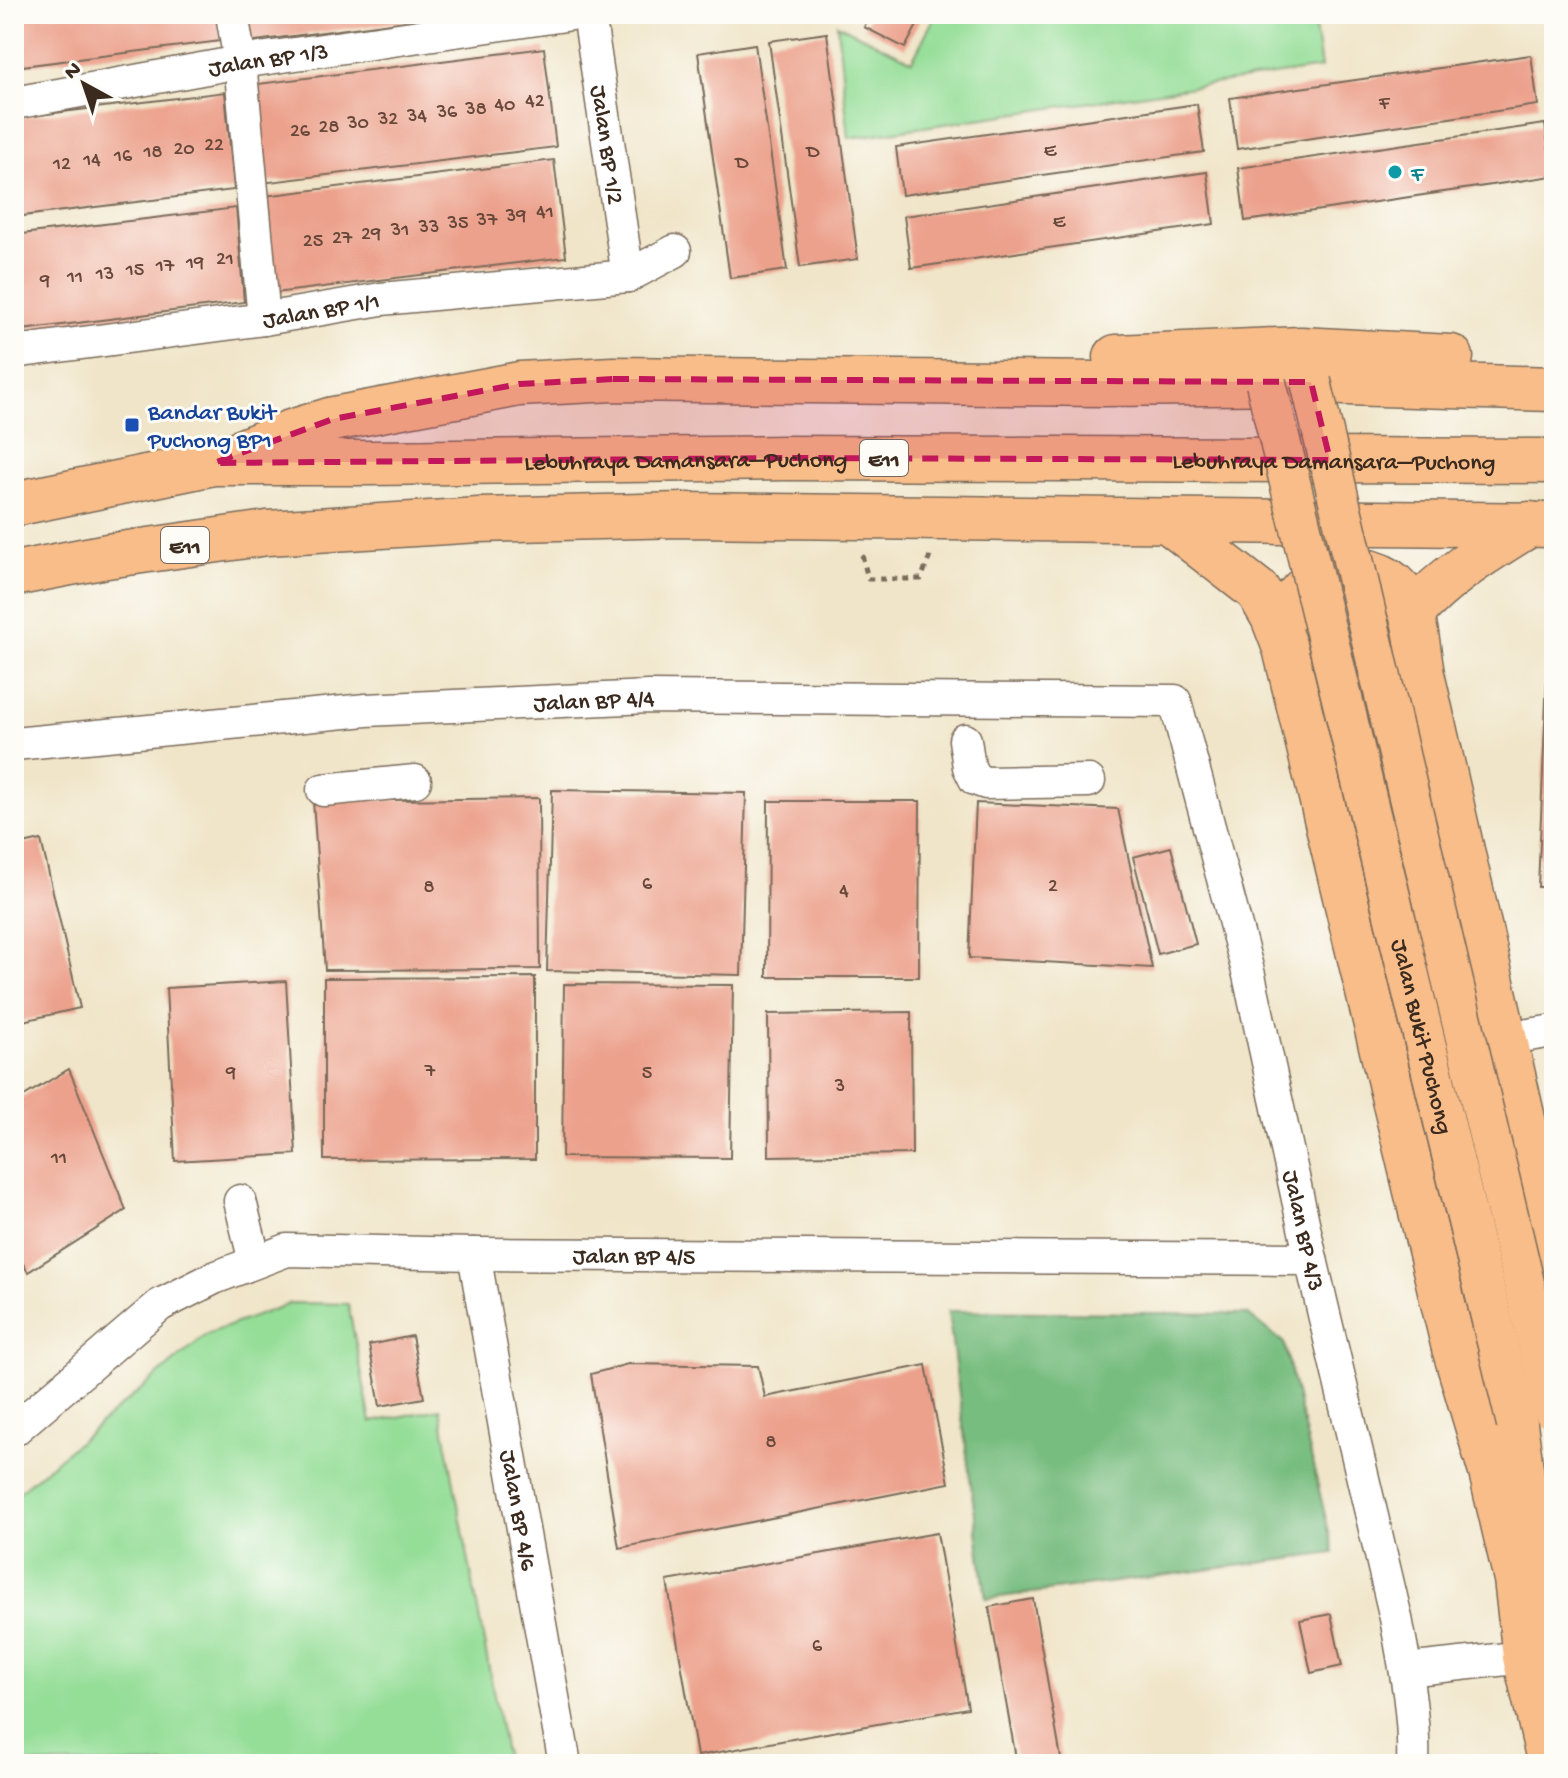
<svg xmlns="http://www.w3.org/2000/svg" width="1568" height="1778" viewBox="0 0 1568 1778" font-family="'Gochi Hand',sans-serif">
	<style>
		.green { fill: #95de98; stroke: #68845b; stroke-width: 2 }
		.forest { fill: #78bd80; stroke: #5a744f; stroke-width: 2 }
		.building { fill: #eca18c }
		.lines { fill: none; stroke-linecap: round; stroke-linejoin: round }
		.minor-casing { stroke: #7a6b5a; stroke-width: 35 }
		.major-casing { stroke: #7a6b5a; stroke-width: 43 }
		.highway-casing { stroke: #7a6b5a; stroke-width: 47 }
		.path { stroke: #7a6b5a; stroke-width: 5; stroke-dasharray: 6 6; stroke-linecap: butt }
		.minor { stroke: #fff; stroke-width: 32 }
		.major { stroke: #f8bd89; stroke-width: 40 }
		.highway { stroke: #f8bd89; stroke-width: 44 }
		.major-bridge-casing { stroke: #7a6b5a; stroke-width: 43; stroke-linecap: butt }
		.major-bridge { stroke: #f8bd89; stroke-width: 40 }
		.marked { fill: #c2185b; fill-opacity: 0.2; stroke: #c2185b; stroke-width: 6; stroke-dasharray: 16 10; stroke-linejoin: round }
		.culture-dot { fill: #0f9aa8; stroke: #fdfcf7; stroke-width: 3 }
		.transit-dot { fill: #1a4fb4; stroke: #fdfcf7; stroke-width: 3 }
		.labels { text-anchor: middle; stroke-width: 6; stroke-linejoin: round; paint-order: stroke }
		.number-label { font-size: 20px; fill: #67483a }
		.shield { fill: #fdfcf7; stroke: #75695f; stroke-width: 2 }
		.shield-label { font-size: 22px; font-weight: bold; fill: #3b2a1e }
		.street-label { font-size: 24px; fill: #3b2a1e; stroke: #fdfcf7 }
		.culture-label { font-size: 24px; fill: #0d838f; stroke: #fdfcf7; text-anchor: start }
		.transit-label { font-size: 24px; fill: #164399; stroke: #fdfcf7; text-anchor: start }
	</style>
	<rect width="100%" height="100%" fill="#fdfcf7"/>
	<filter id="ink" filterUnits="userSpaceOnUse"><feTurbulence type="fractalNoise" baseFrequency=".0125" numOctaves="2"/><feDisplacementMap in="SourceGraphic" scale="16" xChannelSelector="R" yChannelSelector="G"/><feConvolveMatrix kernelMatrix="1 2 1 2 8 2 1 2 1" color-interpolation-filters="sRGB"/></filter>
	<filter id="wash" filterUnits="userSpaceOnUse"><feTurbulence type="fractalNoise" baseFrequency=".006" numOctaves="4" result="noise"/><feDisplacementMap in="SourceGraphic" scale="32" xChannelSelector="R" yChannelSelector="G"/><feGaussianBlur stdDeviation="1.8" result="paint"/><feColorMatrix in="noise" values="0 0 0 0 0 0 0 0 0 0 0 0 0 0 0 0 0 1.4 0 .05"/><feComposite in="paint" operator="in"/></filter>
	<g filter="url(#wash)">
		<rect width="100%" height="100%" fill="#f0e5c9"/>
		<g class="green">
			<polygon points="936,14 1313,14 1321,68 849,138 837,24 912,61"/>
			<polygon points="291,1303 348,1304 371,1422 440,1409 507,1764 14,1764 14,1496 207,1334"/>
		</g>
		<polygon class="forest" points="948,1311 1247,1314 1284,1343 1334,1553 986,1599"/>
		<g id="blocks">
			<g class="building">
				<polygon points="14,14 218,14 221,41 14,67"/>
				<polygon points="244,14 444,14 444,16 248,42"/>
				<polygon points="871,14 923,14 905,48 864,27"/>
				<polygon points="827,33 858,259 800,267 769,41"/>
				<polygon points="755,44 787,270 730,278 698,53"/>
				<polygon points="544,48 556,147 262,183 250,85"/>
				<polygon points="1531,55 1538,105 1237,149 1230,98"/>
				<polygon points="225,92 234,190 14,217 14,118"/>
				<polygon points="1197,104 1204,152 902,195 896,147"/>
				<polygon points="1545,124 1553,176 1245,221 1238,168"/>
				<polygon points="554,160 566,257 275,293 264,196"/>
				<polygon points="1207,172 1214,224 911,268 904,216"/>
				<polygon points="236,208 244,302 14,331 14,235"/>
				<polygon points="1547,677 1554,677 1554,887 1538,887"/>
				<polygon points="552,790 746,793 741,975 547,971"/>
				<polygon points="539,798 540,969 325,970 313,801"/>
				<polygon points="768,801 920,801 919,977 767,977"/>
				<polygon points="976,803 1118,809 1152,968 969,958"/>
				<polygon points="41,840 80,1008 14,1023 14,846"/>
				<polygon points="1171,847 1196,944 1158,954 1133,857"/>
				<polygon points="535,977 535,1159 324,1160 324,978"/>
				<polygon points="286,981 296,1154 175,1161 166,988"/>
				<polygon points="564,984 733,985 730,1158 562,1157"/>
				<polygon points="911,1012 912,1154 769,1156 768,1014"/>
				<polygon points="69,1069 126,1210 28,1272 14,1249 14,1102"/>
				<polygon points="412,1336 424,1398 380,1406 369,1345"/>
				<polygon points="628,1364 758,1366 765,1397 926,1365 949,1483 619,1548 591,1374"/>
				<polygon points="937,1533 968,1708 697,1756 667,1581"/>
				<polygon points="1033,1599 1062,1764 1017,1764 989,1607"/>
				<polygon points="1331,1614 1342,1666 1311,1673 1300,1620"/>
				<polygon points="975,1754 977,1764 932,1764 932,1763"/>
				<polygon points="1325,1758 1357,1759 1357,1764 1325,1764"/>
			</g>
		</g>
	</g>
	<g filter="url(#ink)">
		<use href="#blocks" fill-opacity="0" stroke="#7a6b5a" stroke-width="2"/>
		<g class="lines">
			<defs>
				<g id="minor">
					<polyline points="232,14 240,62 264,319"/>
					<path id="s1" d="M589,14L628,276"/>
					<path id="s2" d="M14,103L240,62L572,14"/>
					<path id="s3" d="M14,352L264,319L381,299L628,276L675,251"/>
					<polyline points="965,740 969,767 975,779 986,783 1089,781"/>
					<path id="s4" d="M14,744L366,710L648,697L1175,701L1249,975L1311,1259L1396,1618C1405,1666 1415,1715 1413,1764"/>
					<polyline points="323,790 415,781"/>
					<polyline points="1503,1039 1554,1031"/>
					<polyline points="240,1201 255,1262"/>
					<path id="s5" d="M474,1254L565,1764"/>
					<path id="s6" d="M14,1430L160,1305L214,1278L287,1250L474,1254L1311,1259"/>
					<polyline points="1406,1670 1525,1657"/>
				</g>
				<polyline id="major" points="1517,1424 1554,1696"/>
				<g id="highway">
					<polyline points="1116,357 1301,349 1451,357"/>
					<polyline points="235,454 288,433 333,419 519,384 613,379 1104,384 1311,382 1554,389"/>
					<path id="s7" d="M14,504L214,463H369L785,458L1554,461"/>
					<polyline points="1168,521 1258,591 1273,617 1285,648 1454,1348 1491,1472 1516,1579 1525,1657 1550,1764"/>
					<polyline points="14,574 107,556 267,533 479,520 682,515 1554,525"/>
					<path d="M1290,610C1306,569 1369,555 1399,590C1417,612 1417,647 1422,674L1554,1256"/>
					<path d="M1412,613C1449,573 1484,553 1530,524"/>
				</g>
			</defs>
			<use href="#minor" class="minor-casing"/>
			<use href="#major" class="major-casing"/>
			<use href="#highway" class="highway-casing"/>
			<polyline class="path" points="862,555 868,579 921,579 930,556"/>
			<use href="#minor" class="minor"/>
			<use href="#major" class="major"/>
			<use href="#highway" class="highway"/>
			<defs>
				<g id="major-bridge">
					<polyline points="1311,382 1554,1410"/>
					<path id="s8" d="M1266,383L1517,1424"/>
				</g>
			</defs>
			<use href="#major-bridge" class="major-bridge-casing"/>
			<use href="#major-bridge" class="major-bridge"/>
		</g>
	</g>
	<path class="marked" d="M613,379L1311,382L1330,460L785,458L214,463L333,419L519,384Z"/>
	<circle class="culture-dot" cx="1395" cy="172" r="8"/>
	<rect class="transit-dot" x="124" y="417" width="16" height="16" rx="4"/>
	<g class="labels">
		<g class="number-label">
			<text x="535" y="106">42</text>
			<text x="1384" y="108">F</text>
			<text x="505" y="110">40</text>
			<text x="476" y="114">38</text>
			<text x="447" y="117">36</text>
			<text x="417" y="121">34</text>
			<text x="388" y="124">32</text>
			<text x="358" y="128">30</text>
			<text x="329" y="132">28</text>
			<text x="300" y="136">26</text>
			<text x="214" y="150">22</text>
			<text x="184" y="154">20</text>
			<text x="1050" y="156">E</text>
			<text x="153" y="157">18</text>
			<text x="813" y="157">D</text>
			<text x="123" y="161">16</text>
			<text x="92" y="165">14</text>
			<text x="742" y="168">D</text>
			<text x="62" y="169">12</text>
			<text x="545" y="217">41</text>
			<text x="516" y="221">39</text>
			<text x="487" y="225">37</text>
			<text x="1059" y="227">E</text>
			<text x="458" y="228">35</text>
			<text x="429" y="232">33</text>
			<text x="400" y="235">31</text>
			<text x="371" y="239">29</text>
			<text x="342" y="243">27</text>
			<text x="313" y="246">25</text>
			<text x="225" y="264">21</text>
			<text x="195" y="268">19</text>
			<text x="165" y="271">17</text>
			<text x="135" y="275">15</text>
			<text x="105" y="279">13</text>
			<text x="75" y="282">11</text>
			<text x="45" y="286">9</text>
			<text x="647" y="889">6</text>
			<text x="1053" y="891">2</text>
			<text x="429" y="892">8</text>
			<text x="844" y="896">4</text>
			<text x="430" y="1076">7</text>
			<text x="231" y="1078">9</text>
			<text x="647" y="1078">5</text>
			<text x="840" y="1091">3</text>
			<text x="59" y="1163">11</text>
			<text x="771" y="1447">8</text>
			<text x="817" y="1651">6</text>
		</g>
		<g class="shield">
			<rect x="860" y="440" width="48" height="36" rx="6"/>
			<rect x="161" y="527" width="48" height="36" rx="6"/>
		</g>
		<g class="shield-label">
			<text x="884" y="466">E11</text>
			<text x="185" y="553">E11</text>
		</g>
		<g class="street-label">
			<text dy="8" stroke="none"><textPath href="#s2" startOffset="258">Jalan BP 1/3</textPath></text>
			<text dy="8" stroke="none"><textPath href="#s1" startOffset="132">Jalan BP 1/2</textPath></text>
			<text dy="8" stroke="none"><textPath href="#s3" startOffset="310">Jalan BP 1/1</textPath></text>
			<text dy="8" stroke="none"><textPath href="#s7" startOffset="676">Lebuhraya Damansara–Puchong</textPath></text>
			<text dy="8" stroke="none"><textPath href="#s7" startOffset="1324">Lebuhraya Damansara–Puchong</textPath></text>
			<text dy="8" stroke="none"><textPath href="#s4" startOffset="582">Jalan BP 4/4</textPath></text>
			<text dy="8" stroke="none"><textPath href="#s8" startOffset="672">Jalan Bukit Puchong</textPath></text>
			<text dy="8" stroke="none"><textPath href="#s4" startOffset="1708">Jalan BP 4/3</textPath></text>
			<text dy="8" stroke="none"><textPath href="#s6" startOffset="678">Jalan BP 4/5</textPath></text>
			<text dy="8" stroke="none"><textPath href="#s5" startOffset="260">Jalan BP 4/6</textPath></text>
		</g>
		<g class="culture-label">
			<text x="1411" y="180">F</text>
		</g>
		<g class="transit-label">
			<text x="148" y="419">Bandar Bukit<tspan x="148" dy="28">Puchong BP1</tspan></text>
		</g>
	</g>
	<rect width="1568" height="1778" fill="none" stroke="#fdfcf7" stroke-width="48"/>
	<g transform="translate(84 84) rotate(320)" stroke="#fdfcf7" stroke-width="6" paint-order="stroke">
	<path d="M0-6L14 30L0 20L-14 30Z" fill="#3b2a1e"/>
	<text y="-12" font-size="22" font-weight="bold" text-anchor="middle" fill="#3b2a1e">N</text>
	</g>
</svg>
